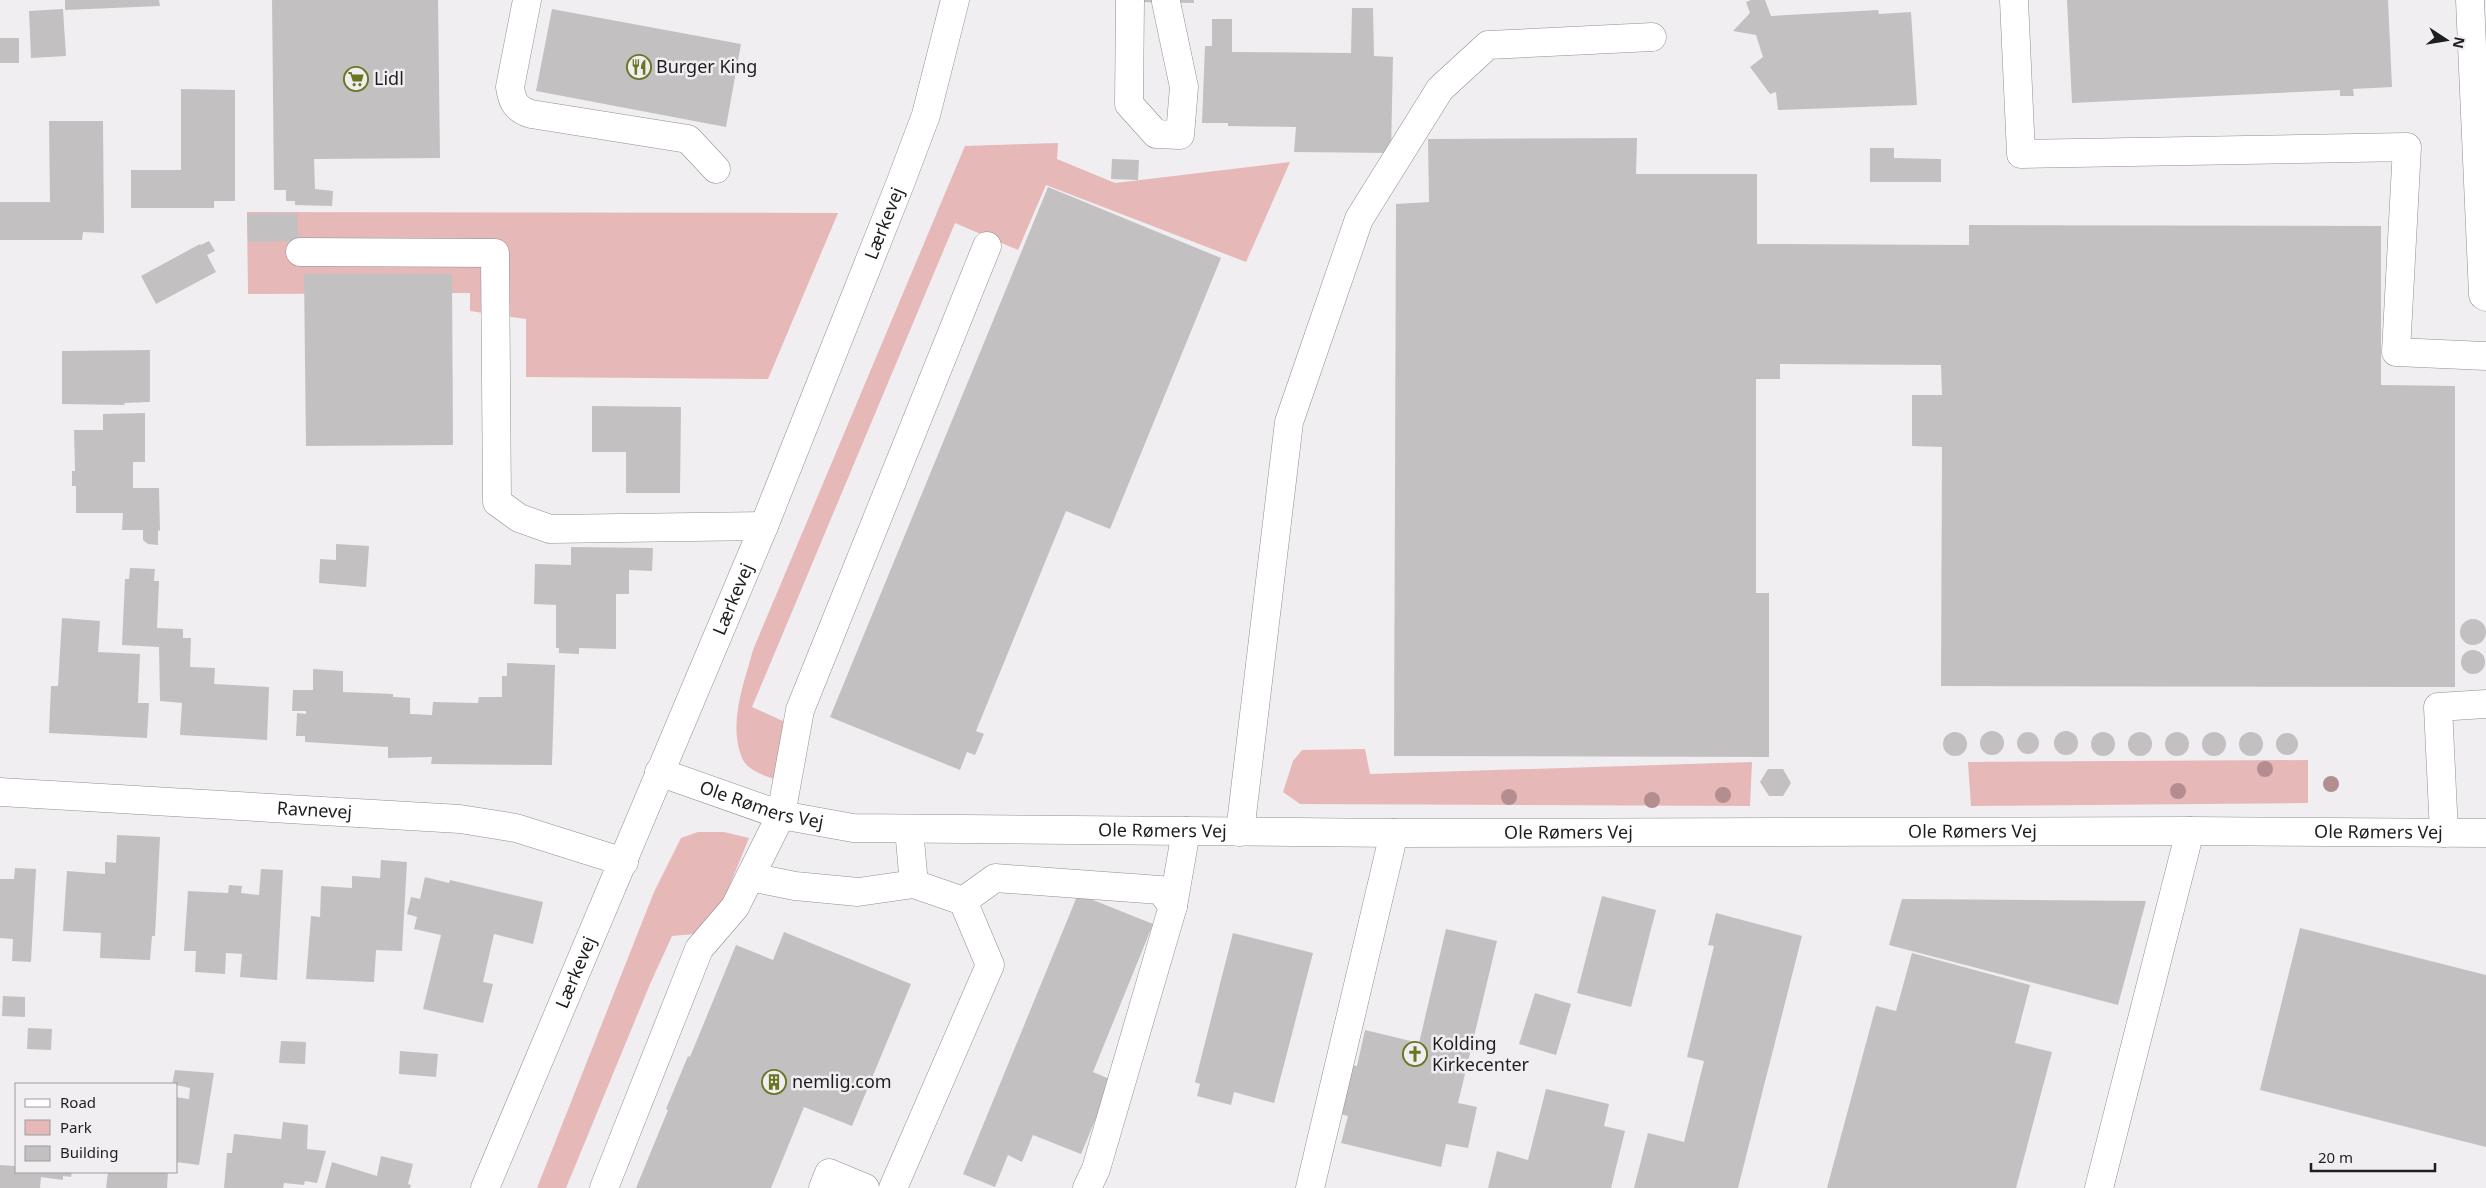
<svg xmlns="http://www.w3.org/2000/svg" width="2486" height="1188" viewBox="0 0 2486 1188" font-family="'Noto Sans',sans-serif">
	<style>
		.green { fill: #e6b8b8 }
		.building { fill: #c3c0c2 }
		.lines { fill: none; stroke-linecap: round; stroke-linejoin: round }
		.minor-casing { stroke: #908e91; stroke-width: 29 }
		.minor { stroke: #fff; stroke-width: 28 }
		.tree { fill: #b48d91 }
		.labels { text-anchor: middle; stroke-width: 5; stroke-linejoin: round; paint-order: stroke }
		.poi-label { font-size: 18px; fill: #1f1e1f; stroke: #f0eef1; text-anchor: start }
		.street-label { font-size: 18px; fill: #1f1e1f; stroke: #f0eef1 }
	</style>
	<rect width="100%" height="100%" fill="#f0eef1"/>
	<g class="green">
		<path d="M1058,143L1057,159L1115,183L1290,162L1246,262L1046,185L1018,250L955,223L752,707L785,722L775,779C765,776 748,770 743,760C727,725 744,684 753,650L962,153L965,146Z"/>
		<polygon points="247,212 838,213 768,379 526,377 526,319 470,311 470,293 248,294"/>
		<polygon points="1365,749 1370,774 1752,762 1750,806 1300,804 1283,792 1293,761 1302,750"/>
		<polygon points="2308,760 2308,803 1971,806 1968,762"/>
		<polygon points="698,832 724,832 749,838 720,909 694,934 672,936 650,984 566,1188 537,1188 654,892 681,838"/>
	</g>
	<g class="building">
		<polygon points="65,0 159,0 160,6 65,10"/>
		<polygon points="272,0 438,0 440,158 314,159 315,189 333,191 332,206 295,205 295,201 286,201 286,190 274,190"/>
		<polygon points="1137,0 1194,0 1194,3 1137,2"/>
		<polygon points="1751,0 1765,0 1771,16 1878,10 1879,14 1911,12 1917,105 1778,110 1776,92 1770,94 1750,67 1763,57 1756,35 1733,31 1750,13 1746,2"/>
		<polygon points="2067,0 2388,0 2392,87 2353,89 2354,96 2340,96 2340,90 2072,103"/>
		<polygon points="1352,8 1373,8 1374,56 1393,57 1391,153 1294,152 1296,127 1228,126 1228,123 1202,123 1205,46 1212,46 1212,19 1232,19 1232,52 1351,53"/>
		<polygon points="63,9 66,56 31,58 29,11"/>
		<polygon points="552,9 741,44 726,127 536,91"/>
		<rect x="0" y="38" width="19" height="25"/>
		<polygon points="181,89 235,90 235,201 214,201 214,208 131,208 131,170 181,170"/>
		<polygon points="49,121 103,121 104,233 83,232 82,240 0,240 0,202 50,202"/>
		<polygon points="1637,138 1636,174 1757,174 1757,244 1969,245 1969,225 2381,226 2381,385 2455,386 2455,687 1941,686 1942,447 1912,446 1912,395 1942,395 1941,365 1780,364 1780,379 1756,379 1756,593 1769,593 1769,757 1394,756 1396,204 1429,202 1428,139"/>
		<polygon points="1870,148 1894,148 1894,158 1941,159 1941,182 1870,182"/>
		<polygon points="1112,159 1139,160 1138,180 1111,179"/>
		<polygon points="1048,187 1221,258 1110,529 1066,511 976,731 984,734 975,755 967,752 960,770 830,717"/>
		<polygon points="297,213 298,241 248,242 247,214"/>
		<polygon points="209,241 215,251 207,255 216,272 156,304 141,276 200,244 201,245"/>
		<polygon points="304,274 452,274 453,445 306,446"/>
		<polygon points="150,350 150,402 124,403 125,405 62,404 62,351"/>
		<polygon points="592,406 681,407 680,493 626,493 626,452 592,452"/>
		<polygon points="145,413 145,462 133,462 133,488 159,488 160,531 158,530 158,545 148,544 143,540 143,530 122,530 123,513 76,513 76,486 72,486 72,471 75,471 74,430 103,430 103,414"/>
		<polygon points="336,544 369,546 366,587 319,583 320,559 336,560"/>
		<polygon points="571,547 653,548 652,571 629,570 629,594 616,594 616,649 579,648 579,654 559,653 559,648 556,648 556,605 534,604 535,564 571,565"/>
		<polygon points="130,568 155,569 154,581 159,581 157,628 183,629 183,638 191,638 190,667 215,668 214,684 269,687 267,740 180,735 182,703 160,701 159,647 122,645 125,579 129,579"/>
		<polygon points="62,618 100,621 98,652 140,654 138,703 149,703 147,738 49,733 51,686 58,686"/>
		<circle cx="2473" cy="632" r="13"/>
		<circle cx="2473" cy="662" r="12"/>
		<polygon points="507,663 555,665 552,765 431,764 432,757 388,758 388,747 305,742 305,736 296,736 297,713 306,714 306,711 292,711 293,690 313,690 313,669 343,671 343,692 393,694 393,697 410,698 410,714 432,715 433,702 478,703 479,697 502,697 502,676 507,676"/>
		<circle cx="2066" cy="743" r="12"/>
		<circle cx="1992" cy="743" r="12"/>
		<circle cx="2028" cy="743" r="11"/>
		<circle cx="2251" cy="744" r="12"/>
		<circle cx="2103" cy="744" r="12"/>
		<circle cx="2214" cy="744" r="12"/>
		<circle cx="1955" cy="744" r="12"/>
		<circle cx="2177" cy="744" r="12"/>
		<circle cx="2140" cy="744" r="12"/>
		<circle cx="2287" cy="744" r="11"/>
		<polygon points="1768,769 1783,769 1791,783 1783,796 1769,796 1760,782"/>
		<polygon points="117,835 160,837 155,936 152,936 150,960 100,958 101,933 63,931 67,871 105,874 105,862 116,863"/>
		<polygon points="381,860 407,862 402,951 376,950 374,982 306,979 311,916 320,917 321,886 352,888 352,876 380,878"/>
		<polygon points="15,868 36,869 31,962 12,961 13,939 0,938 0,879 14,879"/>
		<polygon points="261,869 283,870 277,980 240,977 242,954 226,953 225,974 195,972 196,951 184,951 188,891 228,893 229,885 242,886 241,893 259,895"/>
		<polygon points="425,877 449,883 450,880 543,902 533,944 494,934 483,982 493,984 483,1023 423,1009 441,935 414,929 417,917 407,914 411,897 420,899"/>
		<polygon points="1078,894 1153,924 1093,1072 1112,1080 1081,1154 1033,1135 1022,1162 1008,1155 995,1187 963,1174"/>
		<polygon points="1602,896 1656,910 1631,1007 1577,993"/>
		<polygon points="1902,899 2146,901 2118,1005 1889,945"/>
		<polygon points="1716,913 1802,936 1738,1188 1634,1188 1648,1133 1684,1142 1704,1061 1687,1057 1714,946 1708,945"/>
		<polygon points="2300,928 2486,975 2486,1147 2260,1090"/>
		<polygon points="1446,929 1497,941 1458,1103 1477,1107 1468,1148 1446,1144 1441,1167 1341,1143 1348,1116 1340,1114 1351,1065 1357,1066 1365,1030 1419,1043"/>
		<polygon points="784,932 911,984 852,1126 804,1107 771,1188 636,1188 668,1110 666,1109 688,1056 690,1057 736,945 773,960"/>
		<polygon points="1233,933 1313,953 1274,1103 1234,1092 1231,1105 1197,1096 1200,1084 1195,1082"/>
		<polygon points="1912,953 2030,985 2015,1043 2052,1052 2016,1188 1827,1188 1876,1006 1896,1011"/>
		<polygon points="1535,993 1571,1004 1556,1055 1519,1044"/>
		<polygon points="3,996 25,997 25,1017 2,1016"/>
		<polygon points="28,1028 52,1029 51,1050 27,1049"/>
		<polygon points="281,1041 306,1042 305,1064 279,1063"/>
		<polygon points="400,1051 438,1054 436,1077 399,1074"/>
		<polygon points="175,1070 214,1073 199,1165 176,1162 176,1097 189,1099 190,1088 172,1084"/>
		<polygon points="1546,1089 1609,1104 1604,1126 1625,1131 1611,1188 1488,1188 1497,1151 1528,1160"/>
		<polygon points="283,1122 308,1125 307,1149 326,1151 317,1183 305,1181 304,1185 284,1183 283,1188 224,1188 227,1153 232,1153 234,1134 281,1139"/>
		<polygon points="381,1156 413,1164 408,1184 411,1185 410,1188 325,1188 332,1162 377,1176"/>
		<polygon points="0,1165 16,1166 16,1172 72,1172 71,1177 63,1176 63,1180 41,1177 40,1188 0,1188"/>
		<polygon points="108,1172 168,1172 167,1188 106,1188"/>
	</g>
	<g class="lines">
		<defs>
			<g id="minor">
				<path d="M527,0L510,87C512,102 516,109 531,114L688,139L716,169"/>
				<polyline points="1130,0 1129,104 1156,134 1180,135 1184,87 1166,2"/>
				<polyline points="2014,0 2021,154 2407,147 2396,352 2486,356"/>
				<polyline points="2470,0 2483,295 2486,297"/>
				<polyline points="300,252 495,253 497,502 519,518 550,529 764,526"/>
				<path id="s1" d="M659,772L781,815L853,828L1394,833L2190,831L2486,833"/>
				<path id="s2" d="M0,792L460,819L516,828L624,862"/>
				<polyline points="1240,832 1289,422 1359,219 1440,89 1488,45 1652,37"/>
				<polyline points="2444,833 2438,707 2486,704"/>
				<polyline points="750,877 795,886 858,892 914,884"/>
				<polyline points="963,901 995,878 1160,890 1173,906 1096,1169 1087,1188"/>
				<polyline points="1173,906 1186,831"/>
				<path id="s3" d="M485,1188L764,526L900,184L926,115L955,0"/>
				<polyline points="604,1188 699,949 735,907 781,815 800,710 987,246"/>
				<polyline points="823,1188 829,1173 865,1188"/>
				<polyline points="893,1188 990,965 963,901 914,884 909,829"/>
				<polyline points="1310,1188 1394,833"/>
				<polyline points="2099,1188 2190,831"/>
			</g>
		</defs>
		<use href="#minor" class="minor-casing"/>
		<use href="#minor" class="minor"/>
	</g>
	<g class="tree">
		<circle cx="2265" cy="769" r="8"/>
		<circle cx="2331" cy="784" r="8"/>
		<circle cx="2178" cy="791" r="8"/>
		<circle cx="1723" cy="795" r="8"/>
		<circle cx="1509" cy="797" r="8"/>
		<circle cx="1652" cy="800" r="8"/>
	</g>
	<defs>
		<symbol id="restaurant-ring" viewBox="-11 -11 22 22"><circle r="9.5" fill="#f0eef1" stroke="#6a7621" stroke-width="1.5"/><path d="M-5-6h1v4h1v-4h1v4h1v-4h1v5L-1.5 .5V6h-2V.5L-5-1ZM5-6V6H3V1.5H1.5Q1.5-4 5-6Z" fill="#6a7621"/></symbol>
		<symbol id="supermarket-ring" viewBox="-11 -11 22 22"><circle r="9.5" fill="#f0eef1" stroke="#6a7621" stroke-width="1.5"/><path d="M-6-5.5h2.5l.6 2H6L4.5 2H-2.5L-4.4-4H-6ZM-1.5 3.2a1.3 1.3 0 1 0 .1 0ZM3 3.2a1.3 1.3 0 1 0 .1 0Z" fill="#6a7621"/></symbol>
		<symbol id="church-ring" viewBox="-11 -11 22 22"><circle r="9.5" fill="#f0eef1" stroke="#6a7621" stroke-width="1.5"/><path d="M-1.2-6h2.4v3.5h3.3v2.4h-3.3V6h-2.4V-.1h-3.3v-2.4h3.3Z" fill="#6a7621"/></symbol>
		<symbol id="building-ring" viewBox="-11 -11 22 22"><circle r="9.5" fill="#f0eef1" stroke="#6a7621" stroke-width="1.5"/><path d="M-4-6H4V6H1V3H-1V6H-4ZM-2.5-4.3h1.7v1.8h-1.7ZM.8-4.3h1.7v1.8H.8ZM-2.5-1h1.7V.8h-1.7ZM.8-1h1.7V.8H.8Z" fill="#6a7621"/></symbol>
	</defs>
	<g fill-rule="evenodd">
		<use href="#restaurant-ring" x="625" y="53" width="28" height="28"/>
		<use href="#supermarket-ring" x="342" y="65" width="28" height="28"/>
		<use href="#church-ring" x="1401" y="1040" width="28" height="28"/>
		<use href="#building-ring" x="760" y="1068" width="28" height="28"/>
	</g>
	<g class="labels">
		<g class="poi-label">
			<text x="656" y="73">Burger King</text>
			<text x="374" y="85">Lidl</text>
			<text x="1432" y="1050">Kolding<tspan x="1432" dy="21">Kirkecenter</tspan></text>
			<text x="792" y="1088">nemlig.com</text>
		</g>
		<g class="street-label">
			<text dy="6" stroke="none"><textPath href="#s3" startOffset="1044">Lærkevej</textPath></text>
			<text dy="6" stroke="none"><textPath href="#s3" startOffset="639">Lærkevej</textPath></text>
			<text dy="6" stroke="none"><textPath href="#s1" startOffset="108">Ole Rømers Vej</textPath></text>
			<text dy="6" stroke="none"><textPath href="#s2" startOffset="315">Ravnevej</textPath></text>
			<text dy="6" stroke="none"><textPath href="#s1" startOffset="512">Ole Rømers Vej</textPath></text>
			<text dy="6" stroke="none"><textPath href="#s1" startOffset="1322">Ole Rømers Vej</textPath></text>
			<text dy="6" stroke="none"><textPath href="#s1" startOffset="1728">Ole Rømers Vej</textPath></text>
			<text dy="6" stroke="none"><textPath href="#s1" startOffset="918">Ole Rømers Vej</textPath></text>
			<text dy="6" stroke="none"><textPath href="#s3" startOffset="234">Lærkevej</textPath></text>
		</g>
	</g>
	<rect x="15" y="1083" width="162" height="90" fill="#f0eef1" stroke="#9c9b9d"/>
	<rect x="25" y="1099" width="25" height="8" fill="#ffffff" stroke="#9c9b9d"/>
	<text x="60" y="1108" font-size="15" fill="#1f1e1f">Road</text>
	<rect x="25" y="1120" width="25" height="15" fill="#e6b8b8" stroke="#9c9b9d"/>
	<text x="60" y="1133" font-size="15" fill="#1f1e1f">Park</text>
	<rect x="25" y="1146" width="25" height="15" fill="#c3c0c2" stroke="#9c9b9d"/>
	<text x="60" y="1158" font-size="15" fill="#1f1e1f">Building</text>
	<g transform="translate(2446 40) rotate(102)" stroke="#f0eef1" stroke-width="4" paint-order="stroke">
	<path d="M0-4L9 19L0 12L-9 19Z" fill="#1f1e1f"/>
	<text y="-8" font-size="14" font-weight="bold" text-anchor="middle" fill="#1f1e1f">N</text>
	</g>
	<path d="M2311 1163v8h124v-8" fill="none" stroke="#1f1e1f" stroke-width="2.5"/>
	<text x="2318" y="1163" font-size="15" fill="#1f1e1f" stroke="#f0eef1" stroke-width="4" paint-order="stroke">20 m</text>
</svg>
